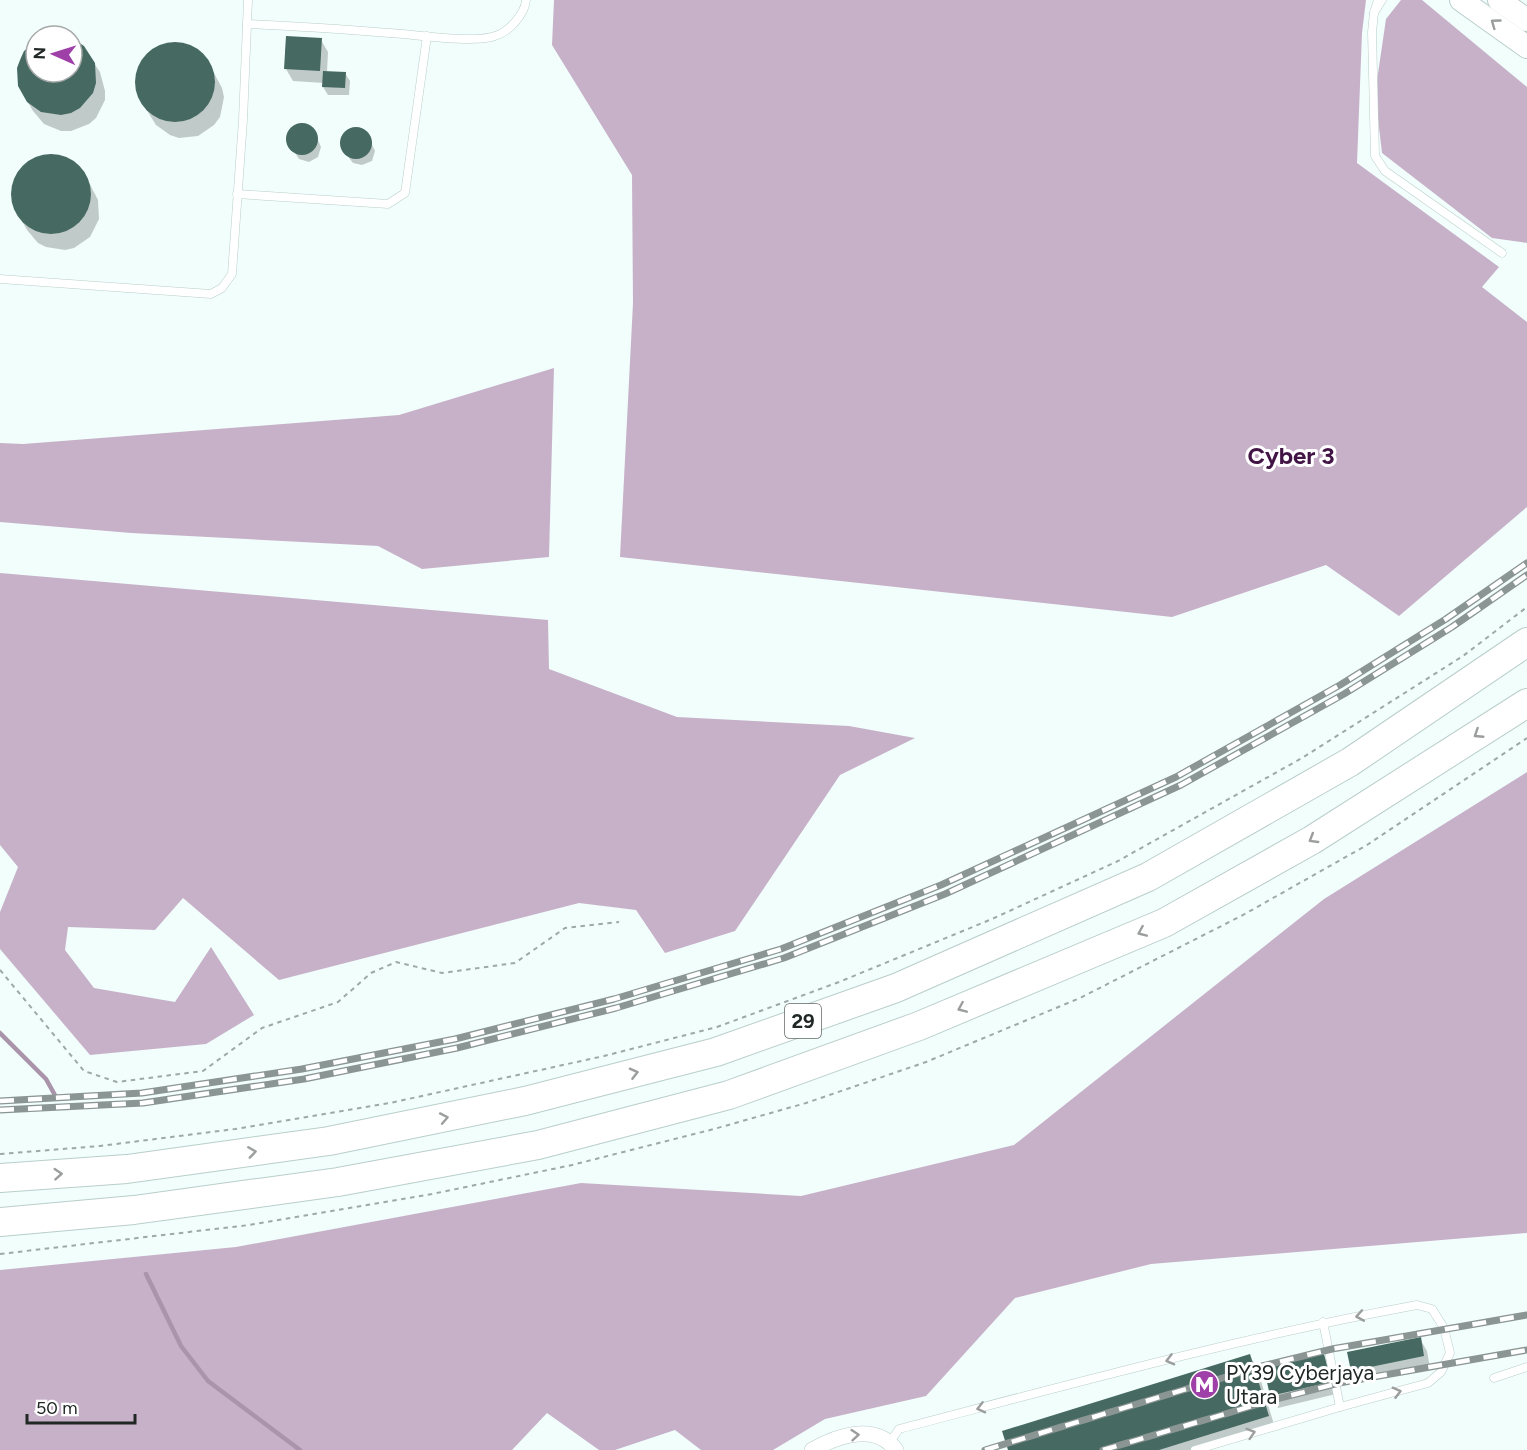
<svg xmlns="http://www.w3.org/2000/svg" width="1527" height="1450" viewBox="0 0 1527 1450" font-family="Figtree,sans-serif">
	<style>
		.forest { fill: #c7b1c9 }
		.shadow { fill: #0003 }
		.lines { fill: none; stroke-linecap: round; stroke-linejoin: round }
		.stream { stroke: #aa94ab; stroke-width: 4.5 }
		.building { fill: #466962 }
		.lane-casing { stroke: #b9ceca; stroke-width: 9 }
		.street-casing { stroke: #b9ceca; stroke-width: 16 }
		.secondary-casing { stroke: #b9ceca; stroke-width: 24 }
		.highway-casing { stroke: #b9ceca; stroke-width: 30 }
		.path { stroke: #9ea9a7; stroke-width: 2; stroke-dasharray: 4.5 4.5; stroke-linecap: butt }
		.lane { stroke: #fff; stroke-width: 8 }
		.street { stroke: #fff; stroke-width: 15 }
		.secondary { stroke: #fff; stroke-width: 22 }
		.highway { stroke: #fff; stroke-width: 28 }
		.rail-casing { stroke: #8b9593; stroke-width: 7 }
		.rail { stroke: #fff; stroke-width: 4.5; stroke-dasharray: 14; stroke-linecap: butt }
		.oneway { stroke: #9b9e9d }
		.labels { text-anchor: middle; stroke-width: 6; stroke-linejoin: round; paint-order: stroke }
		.shield { fill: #fff; stroke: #636867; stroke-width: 1.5 }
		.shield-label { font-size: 20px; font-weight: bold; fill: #202826 }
		.poi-label { font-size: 21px; fill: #202826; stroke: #fff; text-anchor: start }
		.quarter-label { font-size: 24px; font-weight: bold; fill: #421446; stroke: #fff }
	</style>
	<rect width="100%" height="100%" fill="#f1fefc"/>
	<g class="forest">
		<polygon points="554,0 1366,0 1362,33 1357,163 1499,267 1482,287 1527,322 1527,507 1399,616 1326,565 1172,617 620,557 633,303 632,175 552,45"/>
		<polygon points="1401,0 1422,0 1527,87 1527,243 1492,238 1382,153 1375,94 1386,19"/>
		<polygon points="554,368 549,557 422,569 378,546 131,533 0,522 0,443 23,444 399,415"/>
		<polygon points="0,573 548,620 549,669 677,717 849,726 915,738 840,775 735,931 665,953 636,910 579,903 279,980 183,898 155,930 68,927 65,950 94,988 175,1002 211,947 254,1015 206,1044 90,1055 0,949 0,912 18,867 0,845"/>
		<polygon points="1527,772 1527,1233 1151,1264 1015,1298 926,1396 825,1419 773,1450 701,1450 675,1430 615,1450 599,1450 547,1413 512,1450 0,1450 0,1270 236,1247 581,1183 801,1196 1014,1145 1324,899"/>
	</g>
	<g class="shadow">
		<polygon points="321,40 328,52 327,72 345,73 350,81 349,95 328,95 323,87 324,83 293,81 286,69"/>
		<polygon points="72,41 83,47 100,72 105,91 105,100 96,118 89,124 71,131 61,131 44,124 33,111 23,94 36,43 36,72 72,72"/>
		<polygon points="175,43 194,48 208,62 222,88 224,97 220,117 214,125 198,136 179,138 170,135 156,125 141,101 136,84 137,76 144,59 157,48"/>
		<polygon points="299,125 309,126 314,131 321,147 318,157 309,162 299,159 289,143 291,131"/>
		<polygon points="356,128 366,132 375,151 372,161 362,165 353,163 343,150 342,143 346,132"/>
		<polygon points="51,155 70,160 84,173 98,200 99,219 90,237 74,248 65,250 46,247 38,243 27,230 17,212 12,196 15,179 26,164 33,159"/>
		<polygon points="1420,1339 1427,1351 1430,1368 1359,1383 1352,1371 1349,1354"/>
		<polygon points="1250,1356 1257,1368 1275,1428 1204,1450 1010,1450"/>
		<polygon points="1324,1356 1331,1368 1336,1394 1278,1408 1271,1395"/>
	</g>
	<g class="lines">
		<g class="stream">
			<polyline points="0,1033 46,1079 56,1097"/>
			<polyline points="146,1274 181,1346 208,1381 300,1450"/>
		</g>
	</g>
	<g class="building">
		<polygon points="286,36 322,38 320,71 284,69"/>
		<polygon points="72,38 84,46 95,63 96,83 93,93 80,108 71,113 61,115 41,112 27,102 18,86 17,68 20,60 24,51 36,41 36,72 72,72"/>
		<circle cx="175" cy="82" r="40"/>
		<polygon points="323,71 346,72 345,88 322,87"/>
		<circle cx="302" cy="139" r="16"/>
		<circle cx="356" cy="143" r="16"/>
		<circle cx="51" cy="194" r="40"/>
		<polygon points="1421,1337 1424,1356 1351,1371 1347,1352"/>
		<polygon points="1250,1354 1269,1416 1159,1450 1008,1450 1002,1431"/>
		<polygon points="1324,1354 1331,1382 1270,1396 1264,1368"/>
	</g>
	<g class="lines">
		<defs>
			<g id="lane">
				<polyline points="1378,0 1374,13 1382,0"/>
				<polyline points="1374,13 1372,32 1375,156 1385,171 1502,253"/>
				<path d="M247,24C299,26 351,30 403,34C426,36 474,43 495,36C509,32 525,14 526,0"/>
				<polyline points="237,194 388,204 405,193 427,36"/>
				<polyline points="0,279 211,294 222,288 232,274 243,120 248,0"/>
				<polyline points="1323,1322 1340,1407"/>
				<polyline points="1494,1378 1527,1367"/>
				<path d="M890,1442L899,1429C1071,1384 1242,1337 1417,1305L1432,1309L1444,1328L1450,1353L1441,1372L1428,1383L1340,1407L1195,1450"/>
			</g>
			<path id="street" d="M812,1450C837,1436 875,1422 896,1450"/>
			<g id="secondary">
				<polyline points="1461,0 1527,47"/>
				<polyline points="1499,0 1527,20"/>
			</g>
			<g id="highway">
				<polyline points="0,1178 127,1169 329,1141 525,1101 716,1052 896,988 1148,877 1350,762 1527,642"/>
				<polyline points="0,1222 134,1210 338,1182 538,1145 729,1095 919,1026 1164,923 1312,840 1527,703"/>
			</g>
		</defs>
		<use href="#lane" class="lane-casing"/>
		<use href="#street" class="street-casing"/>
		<use href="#secondary" class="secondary-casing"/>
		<use href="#highway" class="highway-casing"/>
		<g class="path">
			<polyline points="0,970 84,1071 117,1082 203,1071 262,1028 338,1002 371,973 396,962 442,973 515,963 565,928 619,922"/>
			<polyline points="0,1154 100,1146 235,1129 390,1103 604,1056 717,1027 839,982 992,919 1118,861 1302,758 1463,656 1527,607"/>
			<polyline points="0,1254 249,1225 432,1194 572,1165 714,1129 806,1103 926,1062 1080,998 1243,915 1367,845 1527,738"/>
		</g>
		<use href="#lane" class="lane"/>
		<use href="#street" class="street"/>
		<use href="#secondary" class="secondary"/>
		<use href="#highway" class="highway"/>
		<defs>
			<g id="rail">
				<polyline points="0,1101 142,1093 302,1069 455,1039 614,999 781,949 941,885 1176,777 1340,685 1446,619 1527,563"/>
				<polyline points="0,1110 143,1103 304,1079 457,1048 616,1008 784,958 945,894 1181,785 1344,694 1452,627 1527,575"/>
				<polyline points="985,1450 1262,1366 1332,1349 1527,1315"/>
				<polyline points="1103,1450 1269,1401 1339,1383 1527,1350"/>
			</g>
		</defs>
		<use href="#rail" class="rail-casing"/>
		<use href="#rail" class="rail"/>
	</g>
	<defs><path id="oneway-chevron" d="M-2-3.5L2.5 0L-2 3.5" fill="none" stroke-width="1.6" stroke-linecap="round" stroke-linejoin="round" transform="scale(1.5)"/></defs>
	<g class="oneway">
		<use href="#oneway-chevron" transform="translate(1495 23) rotate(-144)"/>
		<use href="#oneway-chevron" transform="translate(1478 734) rotate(147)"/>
		<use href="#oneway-chevron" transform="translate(1313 839) rotate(149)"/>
		<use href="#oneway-chevron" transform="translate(1142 932) rotate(157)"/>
		<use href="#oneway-chevron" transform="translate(962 1008) rotate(157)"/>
		<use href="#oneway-chevron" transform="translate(634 1073) rotate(-14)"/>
		<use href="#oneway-chevron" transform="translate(444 1118) rotate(-11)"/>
		<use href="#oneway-chevron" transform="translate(252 1152) rotate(-8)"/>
		<use href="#oneway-chevron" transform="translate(58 1174) rotate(-4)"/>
		<use href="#oneway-chevron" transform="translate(1360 1316) rotate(170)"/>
		<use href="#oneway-chevron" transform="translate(1170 1360) rotate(166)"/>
		<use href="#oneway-chevron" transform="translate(1397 1392) rotate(-15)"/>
		<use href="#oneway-chevron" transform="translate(981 1408) rotate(166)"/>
		<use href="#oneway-chevron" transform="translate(1251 1433) rotate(-17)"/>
		<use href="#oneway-chevron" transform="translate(855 1435) rotate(-5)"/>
	</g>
	<defs>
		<symbol id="metro-disc" viewBox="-11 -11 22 22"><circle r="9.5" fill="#9f40a9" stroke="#fff"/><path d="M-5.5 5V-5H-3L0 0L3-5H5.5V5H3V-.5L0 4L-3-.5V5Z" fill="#fff"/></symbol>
	</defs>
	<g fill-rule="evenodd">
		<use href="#metro-disc" x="1188" y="1368" width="33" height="33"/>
	</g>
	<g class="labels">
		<rect class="shield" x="785" y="1004" width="36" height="34" rx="4.5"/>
		<g class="shield-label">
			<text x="803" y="1028">29</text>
		</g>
		<g class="poi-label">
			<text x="1226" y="1380">PY39 Cyberjaya<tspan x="1226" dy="24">Utara</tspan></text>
		</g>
		<g class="quarter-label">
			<text x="1291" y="464">Cyber 3</text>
		</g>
	</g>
	<g transform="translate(54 54) rotate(273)"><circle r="28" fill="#ffffff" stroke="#a6a9a8" stroke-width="1.5"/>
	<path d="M0-4.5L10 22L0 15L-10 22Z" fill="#9f40a9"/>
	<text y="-9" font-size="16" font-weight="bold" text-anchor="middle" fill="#202826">N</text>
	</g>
	<path d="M27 1414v9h108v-9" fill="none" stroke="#202826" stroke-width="3"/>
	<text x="36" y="1414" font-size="18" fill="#202826" stroke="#ffffff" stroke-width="4.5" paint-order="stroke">50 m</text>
</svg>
